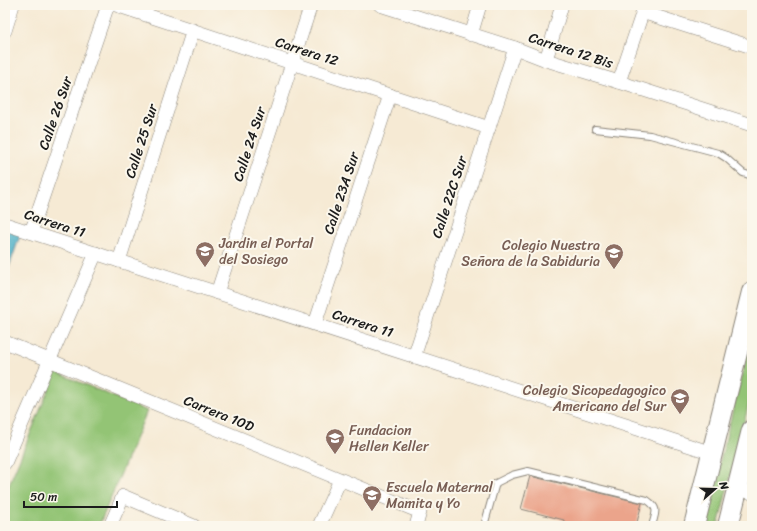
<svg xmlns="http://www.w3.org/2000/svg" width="757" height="531" viewBox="0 0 757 531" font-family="Sriracha,sans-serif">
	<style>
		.green { fill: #93c474; stroke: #587048 }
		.water { fill: #44acc4; stroke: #306470 }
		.building { fill: #eba48b }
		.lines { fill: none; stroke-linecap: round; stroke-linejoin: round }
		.lane-casing { stroke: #898378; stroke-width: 8 }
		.street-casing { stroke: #898378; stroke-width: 14 }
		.primary-casing { stroke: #898378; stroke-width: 22 }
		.lane { stroke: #fff; stroke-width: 6 }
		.street { stroke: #fff; stroke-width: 13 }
		.primary { stroke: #fff; stroke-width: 20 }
		.labels { text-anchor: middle; stroke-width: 4; stroke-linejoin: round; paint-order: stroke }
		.street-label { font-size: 14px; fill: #1c1c1c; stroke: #fbf7ec }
		.education-label { font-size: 14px; fill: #785e54; stroke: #fbf7ec; text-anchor: start }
	</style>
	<rect width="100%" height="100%" fill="#fbf7ec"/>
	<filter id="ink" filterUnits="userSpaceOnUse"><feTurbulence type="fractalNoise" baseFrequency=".025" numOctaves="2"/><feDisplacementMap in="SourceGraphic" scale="8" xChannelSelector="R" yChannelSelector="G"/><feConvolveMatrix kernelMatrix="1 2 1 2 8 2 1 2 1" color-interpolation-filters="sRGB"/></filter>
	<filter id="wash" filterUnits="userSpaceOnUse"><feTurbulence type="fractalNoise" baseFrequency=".012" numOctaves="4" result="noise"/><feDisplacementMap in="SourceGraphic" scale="16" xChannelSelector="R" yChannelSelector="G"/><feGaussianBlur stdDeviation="0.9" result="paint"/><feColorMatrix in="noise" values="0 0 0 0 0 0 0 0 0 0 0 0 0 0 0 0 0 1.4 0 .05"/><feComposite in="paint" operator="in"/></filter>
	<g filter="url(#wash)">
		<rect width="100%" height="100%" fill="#f6ead4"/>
		<g class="green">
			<polygon points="752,334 752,391 718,526 707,526 714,497 716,477"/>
			<polygon points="56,372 147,411 99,526 5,526 5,494"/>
		</g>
		<polygon class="water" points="5,228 21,233 8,270 5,269"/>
		<g id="blocks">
			<polygon class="building" points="530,476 642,503 636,526 563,526 564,520 521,509"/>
		</g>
	</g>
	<g filter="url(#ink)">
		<use href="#blocks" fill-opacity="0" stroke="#898378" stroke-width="1"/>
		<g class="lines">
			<defs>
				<g id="lane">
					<polyline points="595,129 650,135 718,153 726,158 743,173 752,176"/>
					<path d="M484,526L496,483L512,475L528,471L647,500C660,509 655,513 652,526"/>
				</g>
				<g id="street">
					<polyline points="116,5 489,128"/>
					<polyline points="380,5 515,48 546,60 619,82 752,125"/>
					<polyline points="642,12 752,47"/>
					<polyline points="5,31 13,5"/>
					<polyline points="471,35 480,5"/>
					<polyline points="546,60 562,5"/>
					<polyline points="619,82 645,5"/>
					<polyline points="5,224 712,453"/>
					<polyline points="31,232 108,5"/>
					<polyline points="119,261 193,30"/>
					<polyline points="217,293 311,5"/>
					<polyline points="315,324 390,95"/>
					<polyline points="5,342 420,512 416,526"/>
					<polyline points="414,357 515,48"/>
					<polyline points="5,463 96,253"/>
					<polyline points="737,488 752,493"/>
					<polyline points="110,526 123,496 194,526"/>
					<polyline points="319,526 340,480"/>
				</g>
				<g id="primary">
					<polyline points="694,526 752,292"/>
					<polyline points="728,526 752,430"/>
				</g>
			</defs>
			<use href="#lane" class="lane-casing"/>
			<use href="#street" class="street-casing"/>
			<use href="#primary" class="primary-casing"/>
			<use href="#lane" class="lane"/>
			<use href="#street" class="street"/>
			<use href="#primary" class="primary"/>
		</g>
	</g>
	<defs>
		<symbol id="school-pin" viewBox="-11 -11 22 30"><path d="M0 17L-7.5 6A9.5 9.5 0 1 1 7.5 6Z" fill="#8d6e63" stroke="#fbf7ec"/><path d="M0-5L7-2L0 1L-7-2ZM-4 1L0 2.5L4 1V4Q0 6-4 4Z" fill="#fff"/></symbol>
	</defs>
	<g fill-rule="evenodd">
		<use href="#school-pin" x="194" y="240" width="22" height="30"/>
		<use href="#school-pin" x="603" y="242" width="22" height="30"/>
		<use href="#school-pin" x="669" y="387" width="22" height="30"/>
		<use href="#school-pin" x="324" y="427" width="22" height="30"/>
		<use href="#school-pin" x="361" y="484" width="22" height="30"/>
	</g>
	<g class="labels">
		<g class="street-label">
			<text transform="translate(571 50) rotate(18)" y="5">Carrera 12 Bis</text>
			<text transform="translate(307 51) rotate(18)" y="5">Carrera 12</text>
			<text transform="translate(55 113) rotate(-71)" y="5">Calle 26 Sur</text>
			<text transform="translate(141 141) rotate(-72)" y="5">Calle 25 Sur</text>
			<text transform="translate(249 144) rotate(-72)" y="5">Calle 24 Sur</text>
			<text transform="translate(341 193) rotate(-72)" y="5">Calle 23A Sur</text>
			<text transform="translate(449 197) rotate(-72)" y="5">Calle 22C Sur</text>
			<text transform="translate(55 223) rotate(18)" y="5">Carrera 11</text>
			<text transform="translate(363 323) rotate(18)" y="5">Carrera 11</text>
			<text transform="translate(219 413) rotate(22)" y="5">Carrera 10D</text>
		</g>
		<g class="education-label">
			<text x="219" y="248">Jardin el Portal<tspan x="219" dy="16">del Sosiego</tspan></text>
			<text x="600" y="250" text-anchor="end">Colegio Nuestra<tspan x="600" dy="16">Señora de la Sabiduria</tspan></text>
			<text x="666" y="395" text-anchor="end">Colegio Sicopedagogico<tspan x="666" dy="16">Americano del Sur</tspan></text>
			<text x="349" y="435">Fundacion<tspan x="349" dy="16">Hellen Keller</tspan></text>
			<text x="386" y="492">Escuela Maternal<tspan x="386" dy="16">Mamita y Yo</tspan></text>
		</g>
	</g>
	<rect width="757" height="531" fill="none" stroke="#fbf7ec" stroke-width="20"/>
	<g transform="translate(715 489) rotate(70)" stroke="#fbf7ec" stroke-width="3" paint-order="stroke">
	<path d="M0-3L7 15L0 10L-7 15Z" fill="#1c1c1c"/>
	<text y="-6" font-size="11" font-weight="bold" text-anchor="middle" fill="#1c1c1c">N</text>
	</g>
	<path d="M24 501v6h93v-6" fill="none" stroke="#1c1c1c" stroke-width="2"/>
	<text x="30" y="501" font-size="12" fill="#1c1c1c" stroke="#fbf7ec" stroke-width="3" paint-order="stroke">50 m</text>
</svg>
